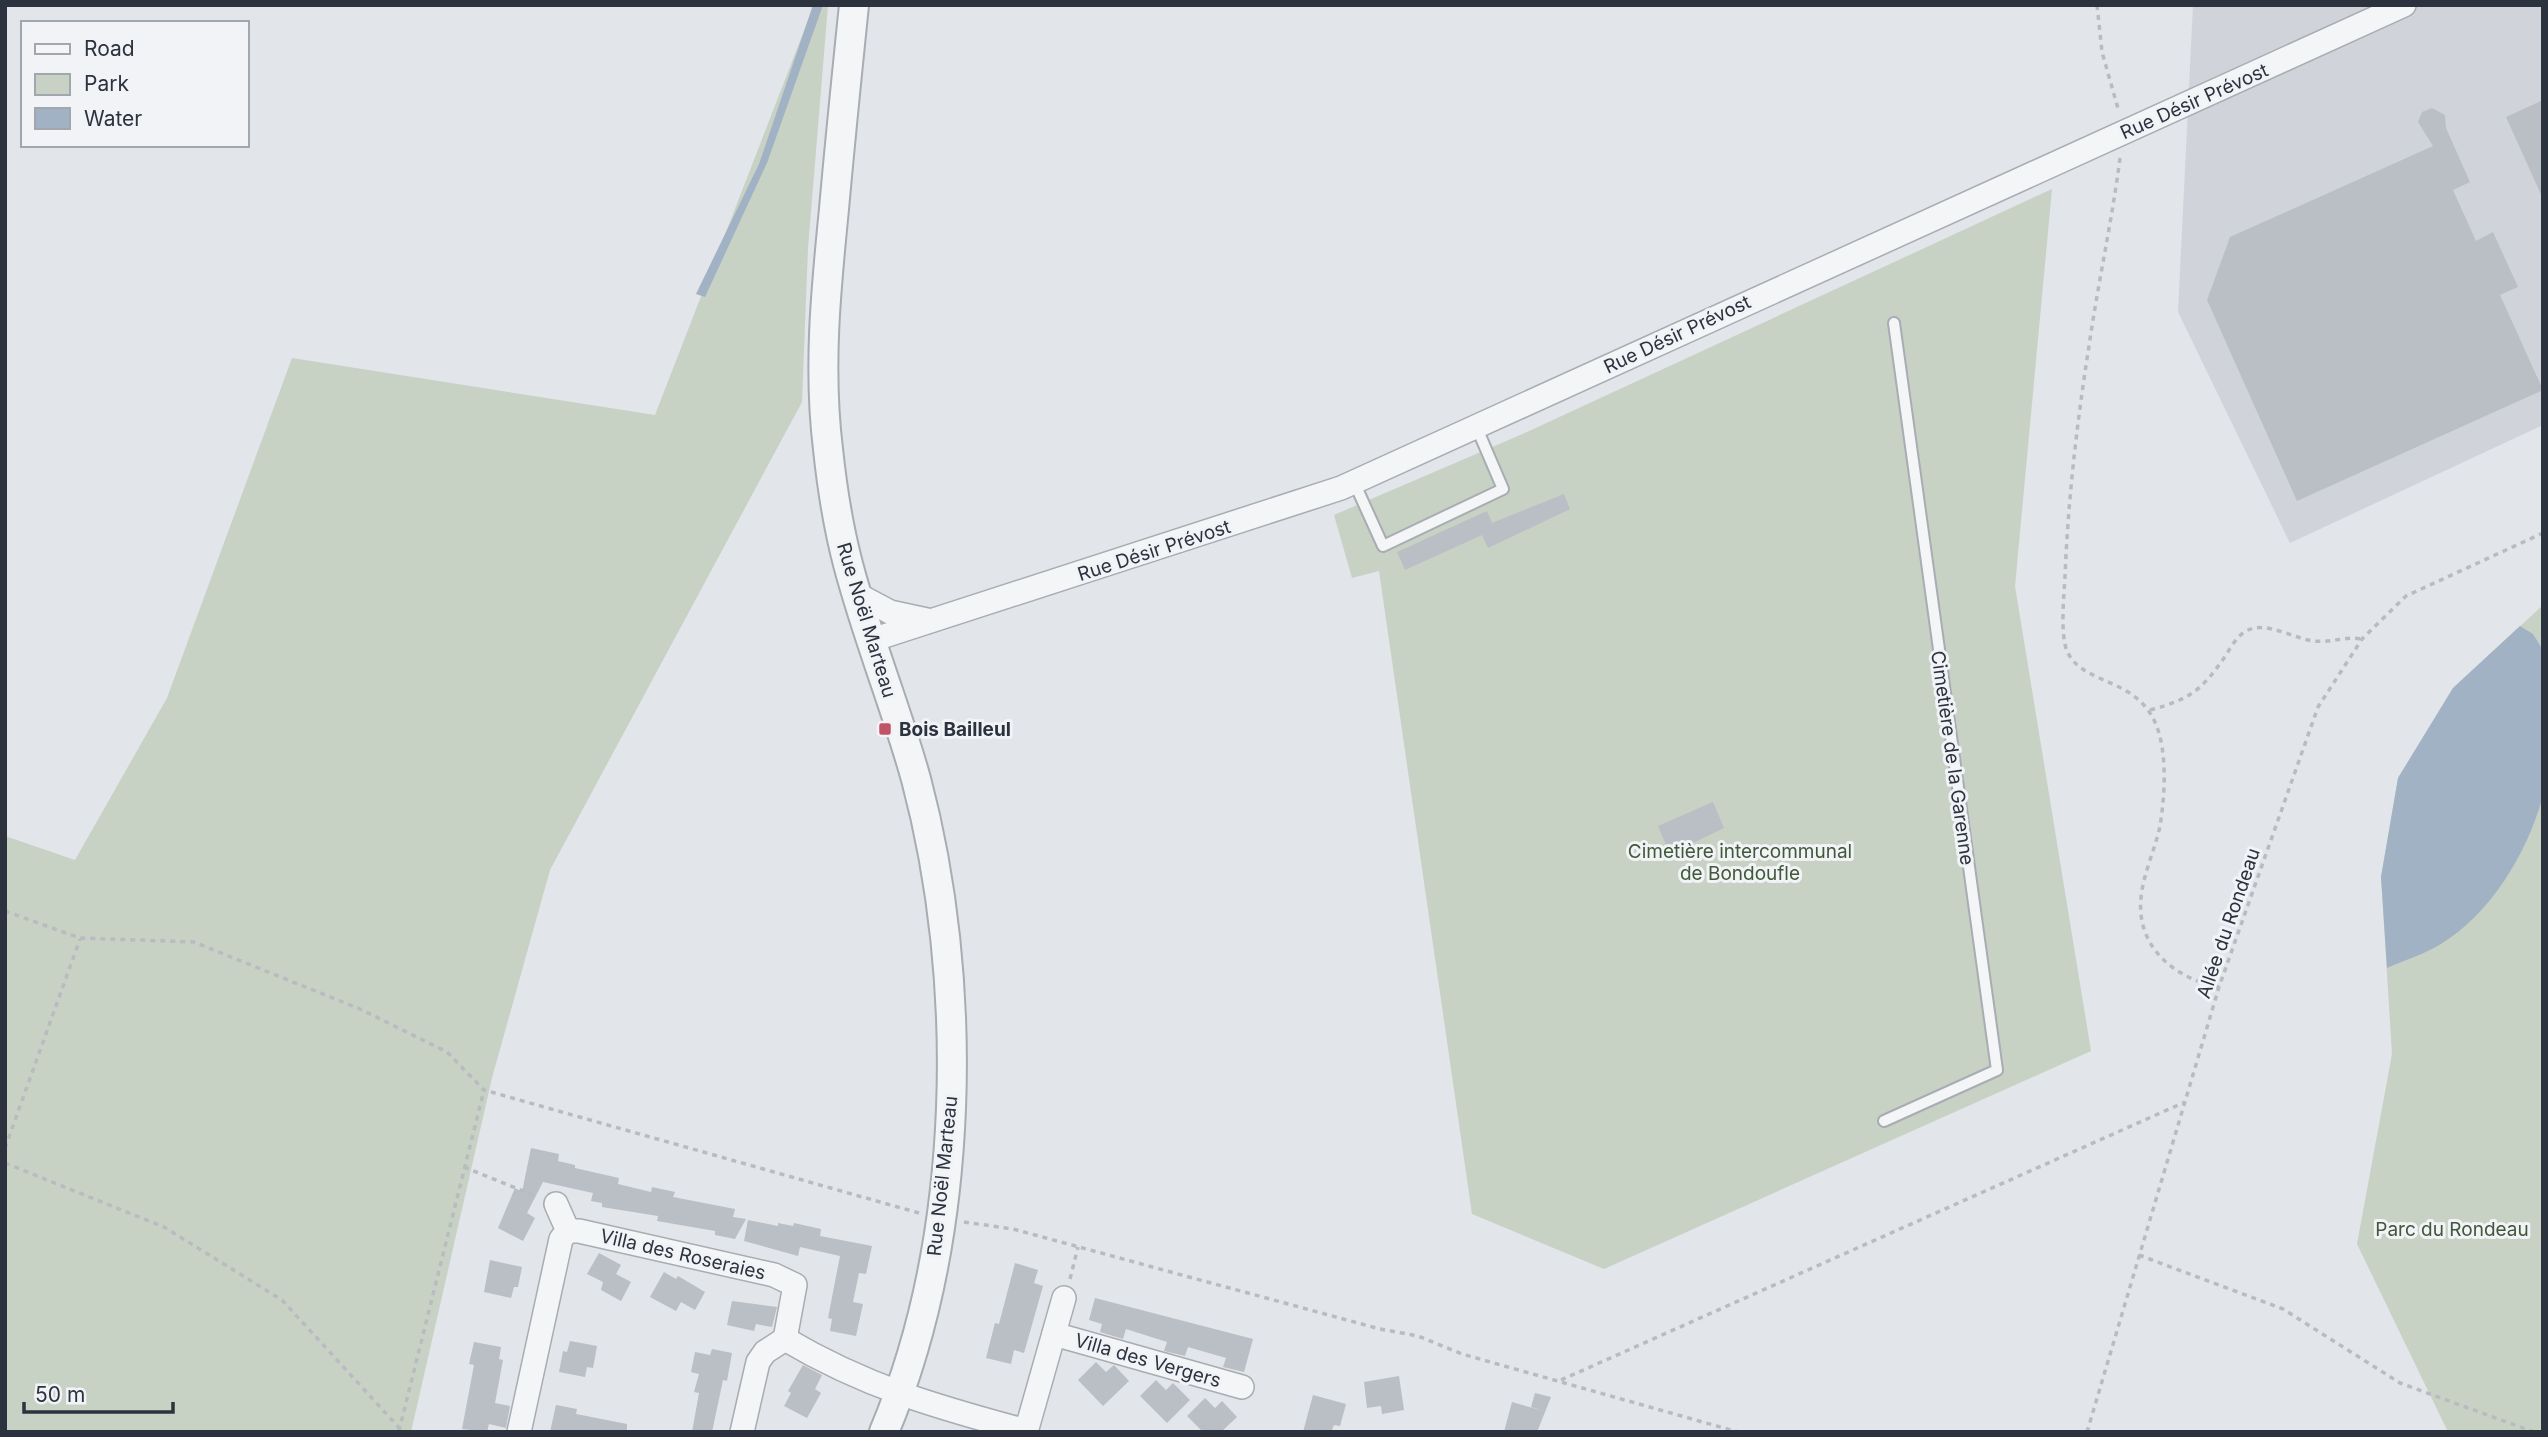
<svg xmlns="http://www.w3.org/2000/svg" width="2548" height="1437" viewBox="0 0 2548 1437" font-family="Inter,sans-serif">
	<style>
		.built { fill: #d0d4da }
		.green { fill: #c7d2c4 }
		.water { fill: #a1b2c5 }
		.building { fill: #babec5 }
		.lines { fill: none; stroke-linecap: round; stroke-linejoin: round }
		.service-casing { stroke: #a8acb3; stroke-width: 14 }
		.minor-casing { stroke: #a8acb3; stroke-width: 26 }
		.tertiary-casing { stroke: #a8acb3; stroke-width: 32 }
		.path { stroke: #b8bbc0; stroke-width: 3.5; stroke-dasharray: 5 5; stroke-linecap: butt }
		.service { stroke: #f4f5f7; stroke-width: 10 }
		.minor { stroke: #f4f5f7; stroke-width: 23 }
		.tertiary { stroke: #f4f5f7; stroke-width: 28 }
		.poi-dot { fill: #c15464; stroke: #f1f3f6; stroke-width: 2.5 }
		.labels { text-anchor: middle; stroke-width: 6; stroke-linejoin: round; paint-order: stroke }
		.street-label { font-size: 19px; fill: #2c333f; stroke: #f1f3f6 }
		.poi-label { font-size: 19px; font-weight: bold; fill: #2c333f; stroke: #f1f3f6; text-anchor: start }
		.park-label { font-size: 19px; fill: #40593a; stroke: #f1f3f6 }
	</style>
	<rect width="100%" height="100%" fill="#e2e5e9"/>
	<polygon class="built" points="2193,5 2543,5 2543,425 2290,543 2178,312"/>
	<g class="green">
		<polygon points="814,5 828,5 808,248 802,402 550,870 492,1078 411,1432 5,1432 5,836 75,860 167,698 292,358 655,415"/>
		<polygon points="2052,189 2015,586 2091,1051 1604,1269 1472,1214 1379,571 1352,578 1334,515 1527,432"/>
		<polygon points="2543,605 2543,1432 2448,1432 2357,1244 2392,1054 2381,877 2398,778 2453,688"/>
	</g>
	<g class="water">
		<polygon points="813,5 823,5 767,163 705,297 696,294 759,164"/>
		<path d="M2520,626L2533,634L2543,650V795C2529,850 2491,914 2441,944C2425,954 2405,960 2387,968L2381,877L2398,778L2453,688Z"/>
	</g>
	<g class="building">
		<polygon points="2543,100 2543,199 2506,117"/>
		<polygon points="2432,108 2445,115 2446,128 2470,182 2453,190 2476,241 2493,232 2518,287 2500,295 2543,390 2297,501 2207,300 2230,237 2433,146 2418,122 2422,112"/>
		<polygon points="1564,494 1570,509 1488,548 1482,535 1405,570 1397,552 1487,511 1492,523"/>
		<polygon points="1713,802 1724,828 1670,854 1658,826"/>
		<polygon points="531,1148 559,1154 558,1161 575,1165 575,1168 619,1178 618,1184 651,1192 652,1187 675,1192 673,1197 735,1209 733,1217 746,1219 735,1239 715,1235 715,1231 657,1221 658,1216 602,1207 602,1203 591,1201 593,1193 543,1182 527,1213 535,1218 523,1241 498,1228 515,1188 522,1192"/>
		<polygon points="748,1220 778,1226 778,1223 793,1226 794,1223 821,1229 820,1236 872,1246 866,1274 859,1273 853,1302 863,1304 856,1336 830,1331 832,1319 828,1318 840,1256 800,1247 798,1256 744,1241"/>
		<polygon points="599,1253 621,1265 616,1274 631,1282 621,1301 601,1290 603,1282 587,1274"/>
		<polygon points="490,1260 522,1267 518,1287 514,1287 511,1298 484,1292"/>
		<polygon points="1015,1263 1038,1270 1034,1283 1043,1286 1024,1353 1014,1350 1011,1364 986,1358 995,1323 999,1324"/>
		<polygon points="664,1272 676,1279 678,1276 705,1292 695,1310 681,1302 676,1311 650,1297"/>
		<polygon points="1095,1298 1253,1339 1244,1372 1223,1367 1226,1358 1188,1347 1185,1356 1164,1351 1167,1342 1126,1329 1123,1339 1100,1332 1102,1324 1089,1320"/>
		<polygon points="732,1301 777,1307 772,1327 756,1324 754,1331 727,1325"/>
		<polygon points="570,1341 597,1346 593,1368 587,1367 585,1377 559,1372 563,1351 567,1352"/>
		<polygon points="474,1342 501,1347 499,1359 503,1360 495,1403 510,1406 506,1428 489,1424 487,1432 462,1429 474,1365 469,1364"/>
		<polygon points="712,1349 732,1353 727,1381 723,1380 712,1432 692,1432 699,1393 694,1392 699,1374 691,1372 695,1352 710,1355"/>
		<polygon points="1096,1362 1106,1372 1114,1365 1129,1381 1103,1406 1078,1380"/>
		<polygon points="803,1365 822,1375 815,1389 821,1393 807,1418 784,1406 791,1393 788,1391"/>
		<polygon points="1399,1376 1404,1410 1382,1414 1381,1406 1367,1408 1364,1382"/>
		<polygon points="1156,1380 1166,1390 1173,1383 1190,1400 1167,1423 1140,1396"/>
		<polygon points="1535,1393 1551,1397 1537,1432 1504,1432 1512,1402 1543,1411 1531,1407"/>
		<polygon points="1313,1395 1346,1404 1340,1426 1334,1425 1331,1432 1303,1432"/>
		<polygon points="1205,1398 1215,1408 1222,1401 1237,1417 1221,1432 1203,1432 1187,1416"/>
		<polygon points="556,1405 577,1409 576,1414 627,1424 627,1432 550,1432"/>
	</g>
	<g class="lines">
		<defs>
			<g id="service">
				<polyline points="1354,482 1383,546 1503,489 1476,426"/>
				<polyline points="1884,1121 1997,1070 1894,323"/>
			</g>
			<g id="minor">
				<polyline points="858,595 890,612 927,620"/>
				<polyline points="872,640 1341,488 2404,5"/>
				<polyline points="556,1204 568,1231"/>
				<polyline points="1054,1334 1242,1387"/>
				<path d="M785,1339C866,1387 937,1407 1026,1431"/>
				<polyline points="519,1432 561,1239 568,1231 579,1231 774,1275 795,1285 785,1339 765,1352 758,1362 742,1432"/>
				<polyline points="1026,1432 1064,1298"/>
			</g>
			<path id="tertiary" d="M854,5C847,73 840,141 834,209C826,289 818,368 828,449C832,487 838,526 848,564C867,637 896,707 916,779C970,982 966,1237 884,1432"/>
		</defs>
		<use href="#service" class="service-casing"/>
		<use href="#minor" class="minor-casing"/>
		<use href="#tertiary" class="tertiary-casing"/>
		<g class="path">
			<polyline points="2097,5 2102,52 2119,112"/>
			<path d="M2120,158C2112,221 2098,283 2089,346C2077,422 2068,500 2065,577C2064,595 2060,634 2067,651C2084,690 2151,673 2162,747C2166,772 2164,801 2160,826C2155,850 2143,874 2141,898C2136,947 2175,979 2219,987"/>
			<path d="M2150,710C2191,699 2202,690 2226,655C2231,647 2237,636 2246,631C2266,620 2294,639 2314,641C2331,643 2346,636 2362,639"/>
			<polyline points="5,911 80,938 194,942 360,1009 447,1052 484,1090 919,1213"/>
			<polyline points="5,1148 80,939"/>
			<polyline points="5,1163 164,1227 282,1300 403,1432"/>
			<polyline points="464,1167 538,1197"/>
			<polyline points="964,1222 1013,1229 1380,1329 1418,1336 1462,1354 1738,1432"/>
			<polyline points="2139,1255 2283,1309 2400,1383 2534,1432"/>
			<polyline points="1070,1279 1078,1247"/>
			<polyline points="1561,1380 2185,1102"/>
			<polyline points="399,1431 484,1090"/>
			<polyline points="2087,1432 2219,987 2318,707 2362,639 2406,596 2543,533"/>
		</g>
		<use href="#service" class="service"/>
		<use href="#minor" class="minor"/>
		<use href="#tertiary" class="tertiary"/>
	</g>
	<rect class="poi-dot" x="878" y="722" width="14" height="14" rx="3.5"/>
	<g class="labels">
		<g class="street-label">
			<text transform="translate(2194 101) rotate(-24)" y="7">Rue Désir Prévost</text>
			<text transform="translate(1677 334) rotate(-25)" y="7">Rue Désir Prévost</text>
			<text transform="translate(1154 550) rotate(-18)" y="7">Rue Désir Prévost</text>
			<text transform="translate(867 620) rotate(73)" y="7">Rue Noël Marteau</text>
			<text transform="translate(1953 758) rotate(82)" y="7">Cimetière de la Garenne</text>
			<text transform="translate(2228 923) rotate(-71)" y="7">Allée du Rondeau</text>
			<text transform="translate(942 1176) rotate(-84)" y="7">Rue Noël Marteau</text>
			<text transform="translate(683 1254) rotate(13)" y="7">Villa des Roseraies</text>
			<text transform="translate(1148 1360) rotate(16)" y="7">Villa des Vergers</text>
		</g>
		<g class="poi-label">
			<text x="899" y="736">Bois Bailleul</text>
		</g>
		<g class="park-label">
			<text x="1740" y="858">Cimetière intercommunal<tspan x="1740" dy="22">de Bondoufle</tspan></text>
			<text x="2452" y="1236">Parc du Rondeau</text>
		</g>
	</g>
	<rect width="2548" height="1437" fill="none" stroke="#2c333f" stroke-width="14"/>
	<rect x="21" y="21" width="228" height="126" fill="#f1f3f6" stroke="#a2a6ad" stroke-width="2"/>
	<rect x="35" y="44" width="35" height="10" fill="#f4f5f7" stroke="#a2a6ad" stroke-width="2"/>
	<text x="84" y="56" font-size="21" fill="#2c333f">Road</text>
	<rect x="35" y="74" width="35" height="21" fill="#c7d2c4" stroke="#a2a6ad" stroke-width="2"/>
	<text x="84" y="91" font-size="21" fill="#2c333f">Park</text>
	<rect x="35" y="108" width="35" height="21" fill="#a1b2c5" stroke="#a2a6ad" stroke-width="2"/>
	<text x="84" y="126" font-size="21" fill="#2c333f">Water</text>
	<path d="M24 1402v10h149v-10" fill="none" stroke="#2c333f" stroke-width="3.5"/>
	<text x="35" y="1402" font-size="21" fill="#2c333f" stroke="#f1f3f6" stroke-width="5" paint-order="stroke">50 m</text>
</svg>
